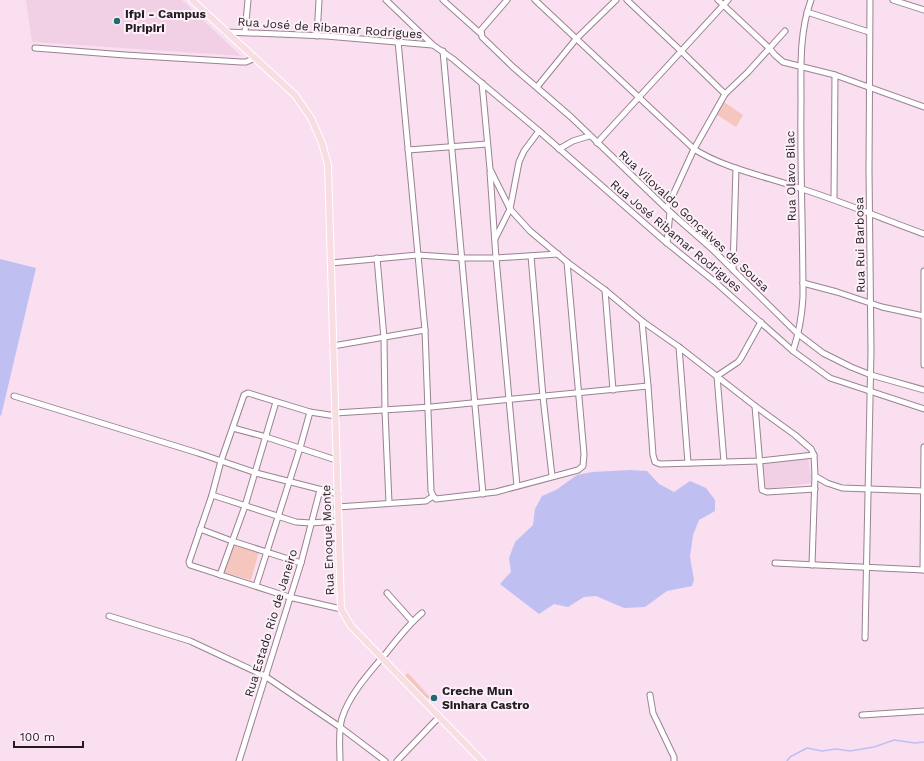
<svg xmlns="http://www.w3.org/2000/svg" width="924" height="761" viewBox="0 0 924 761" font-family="'Work Sans',sans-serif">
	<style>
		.built { fill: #f1d0e6 }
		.green { fill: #f4c6be }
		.water { fill: #c0bff2 }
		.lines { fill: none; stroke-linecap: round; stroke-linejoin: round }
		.stream { stroke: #c0bff2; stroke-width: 1.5 }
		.minor-casing { stroke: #9a8292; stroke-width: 7 }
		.major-casing { stroke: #fff; stroke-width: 8 }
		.minor { stroke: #fff; stroke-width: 5 }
		.major { stroke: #f8dde3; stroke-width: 6 }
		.poi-dot { fill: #1f6a73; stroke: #fcf1f8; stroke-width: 1.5 }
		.labels { text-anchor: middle; stroke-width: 4; stroke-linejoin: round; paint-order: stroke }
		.poi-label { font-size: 12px; font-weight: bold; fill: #251c22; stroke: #fcf1f8; text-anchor: start }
		.street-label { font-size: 12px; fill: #251c22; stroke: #fcf1f8 }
	</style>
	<rect width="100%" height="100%" fill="#f9dff0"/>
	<g class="built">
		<polygon points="26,0 182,0 241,56 32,42"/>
		<polygon points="808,458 812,483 766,489 763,464"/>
	</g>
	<g class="green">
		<polygon points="724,102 743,115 736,127 716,114"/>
		<polygon points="232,544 259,552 251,580 223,572"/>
		<polygon points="408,673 430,697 427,701 403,677"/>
	</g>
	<g class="water">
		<polygon points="0,259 36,268 1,416 0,415"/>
		<polygon points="630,470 647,471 659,484 674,492 690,481 706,488 715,500 715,511 699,520 693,535 690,557 694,580 692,586 667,591 645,607 624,608 596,596 584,597 568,607 554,604 539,614 500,584 511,572 509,558 515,542 533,525 535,509 542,496 556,490 577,475 592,472"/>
	</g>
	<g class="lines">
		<polyline class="stream" points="787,761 790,757 807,748 822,751 836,749 850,751 874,747 894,740 915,743 924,742"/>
		<defs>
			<g id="minor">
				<polyline points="386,0 433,45 453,59 539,131 667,243 714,281 793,351 830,378 924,409"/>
				<polyline points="443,0 481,34"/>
				<polyline points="507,0 481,30 482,37 513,67 571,117 670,212 711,248 798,334 823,353 851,367 871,375 924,390"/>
				<path d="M535,0L694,149C723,168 768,177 802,189C843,202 883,219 924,234"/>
				<polyline points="627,0 681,51 725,94"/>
				<polyline points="718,0 769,48 775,55 783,62 835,75 924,107"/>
				<polyline points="893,0 924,10"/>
				<polyline points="807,12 869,32"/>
				<polyline points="226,32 326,36 432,45"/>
				<polyline points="245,32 248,0"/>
				<polyline points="317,36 319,0"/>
				<polyline points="398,41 425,330 431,491 433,496 436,499 496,492 578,470 583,466 584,454 567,262"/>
				<polyline points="35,48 125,55 241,62 246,62 255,58"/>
				<polyline points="443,51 483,494"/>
				<polyline points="482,83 490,169 510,209 530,231 567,262 605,290 642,321 679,347 755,406 795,435 811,449 814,455 815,476 812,565"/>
				<polyline points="537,87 576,39 616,0"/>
				<polyline points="597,143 728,0"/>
				<polyline points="559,149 573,141 589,136"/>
				<polyline points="408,150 487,144"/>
				<polyline points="490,172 496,258 517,486"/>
				<polyline points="834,199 835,75"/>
				<polyline points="667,208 694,149 725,94 748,72 785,31"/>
				<polyline points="495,239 510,209 519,162 524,151 539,131"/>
				<polyline points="667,243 670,212"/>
				<polyline points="531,256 543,397 552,476"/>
				<polyline points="377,258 384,338 385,411 389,503"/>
				<polyline points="331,263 418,255 462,258 496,258 558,254"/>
				<polyline points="733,270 736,168"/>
				<polyline points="924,271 924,365"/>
				<polyline points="803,283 837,292 882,307 924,316"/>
				<polyline points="605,290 613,390"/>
				<polyline points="642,321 648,386 653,455 655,462 660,464 759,461 814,455"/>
				<polyline points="333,346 425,330"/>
				<polyline points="679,347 688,463"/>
				<path d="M793,351C799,333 802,315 803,297C803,232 800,167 801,102C801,68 799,33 811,0"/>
				<polyline points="717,376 724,462"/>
				<polyline points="717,376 738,362 741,358 761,322"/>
				<polyline points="14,396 198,453 256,473 338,494"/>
				<polyline points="755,406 762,490 767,492 815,489"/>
				<polyline points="335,413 431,407 648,386"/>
				<polyline points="336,416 310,412 248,393 244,395 221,461 212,495 189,562 190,565 193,566 289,597 341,609"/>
				<polyline points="233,428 266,437 336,460"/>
				<polyline points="815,476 827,483 842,488 924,491"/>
				<polyline points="212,495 296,522 311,523 337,521"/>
				<polyline points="337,507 426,501 433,496"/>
				<polyline points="200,529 232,541 301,563"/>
				<polyline points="775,563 924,570"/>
				<polyline points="923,570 924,447"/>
				<polyline points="220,575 245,506 276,402"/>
				<polyline points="256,586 300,448 310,412"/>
				<polyline points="387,593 412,621"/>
				<polyline points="109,616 190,641 265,676 340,727 385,761"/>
				<polyline points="865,638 871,351 869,170 870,0"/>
				<polyline points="650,695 653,713 674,757 674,761"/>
				<polyline points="862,715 924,711"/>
				<polyline points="239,761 301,563 320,490"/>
				<path d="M340,761C340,747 338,731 342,718C350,693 371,671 387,652C398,638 409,624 422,613"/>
				<polyline points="397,761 439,717"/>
			</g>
			<polyline id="major" points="192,0 295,95 311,118 322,143 328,165 341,609 351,626 482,761"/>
		</defs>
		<use href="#minor" class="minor-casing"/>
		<use href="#major" class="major-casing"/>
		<use href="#minor" class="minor"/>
		<use href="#major" class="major"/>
	</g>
	<g class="poi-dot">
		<circle cx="117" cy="21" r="4"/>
		<circle cx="434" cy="698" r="4"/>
	</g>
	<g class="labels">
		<g class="poi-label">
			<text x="125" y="18">Ifpi - Campus<tspan x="125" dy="14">Piripiri</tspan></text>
			<text x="442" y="695">Creche Mun<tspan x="442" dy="14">Sinhara Castro</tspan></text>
		</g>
		<g class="street-label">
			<text transform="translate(330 28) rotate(4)" y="4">Rua José de Ribamar Rodrigues</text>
			<text transform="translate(791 176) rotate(-91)" y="4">Rua Olavo Bilac</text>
			<text transform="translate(694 221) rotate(43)" y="4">Rua Vilovaldo Gonçalves de Sousa</text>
			<text transform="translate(676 236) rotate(40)" y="4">Rua José Ribamar Rodrigues</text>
			<text transform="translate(860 245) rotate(-91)" y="4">Rua Rui Barbosa</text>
			<text transform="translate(328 540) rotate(-92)" y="4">Rua Enoque Monte</text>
			<text transform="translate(271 623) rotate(-73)" y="4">Rua Estado Rio de Janeiro</text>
		</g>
	</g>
	<path d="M14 741v6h69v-6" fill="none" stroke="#251c22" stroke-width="2"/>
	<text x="20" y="741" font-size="12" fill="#251c22" stroke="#fcf1f8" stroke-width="3" paint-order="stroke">100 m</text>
</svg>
